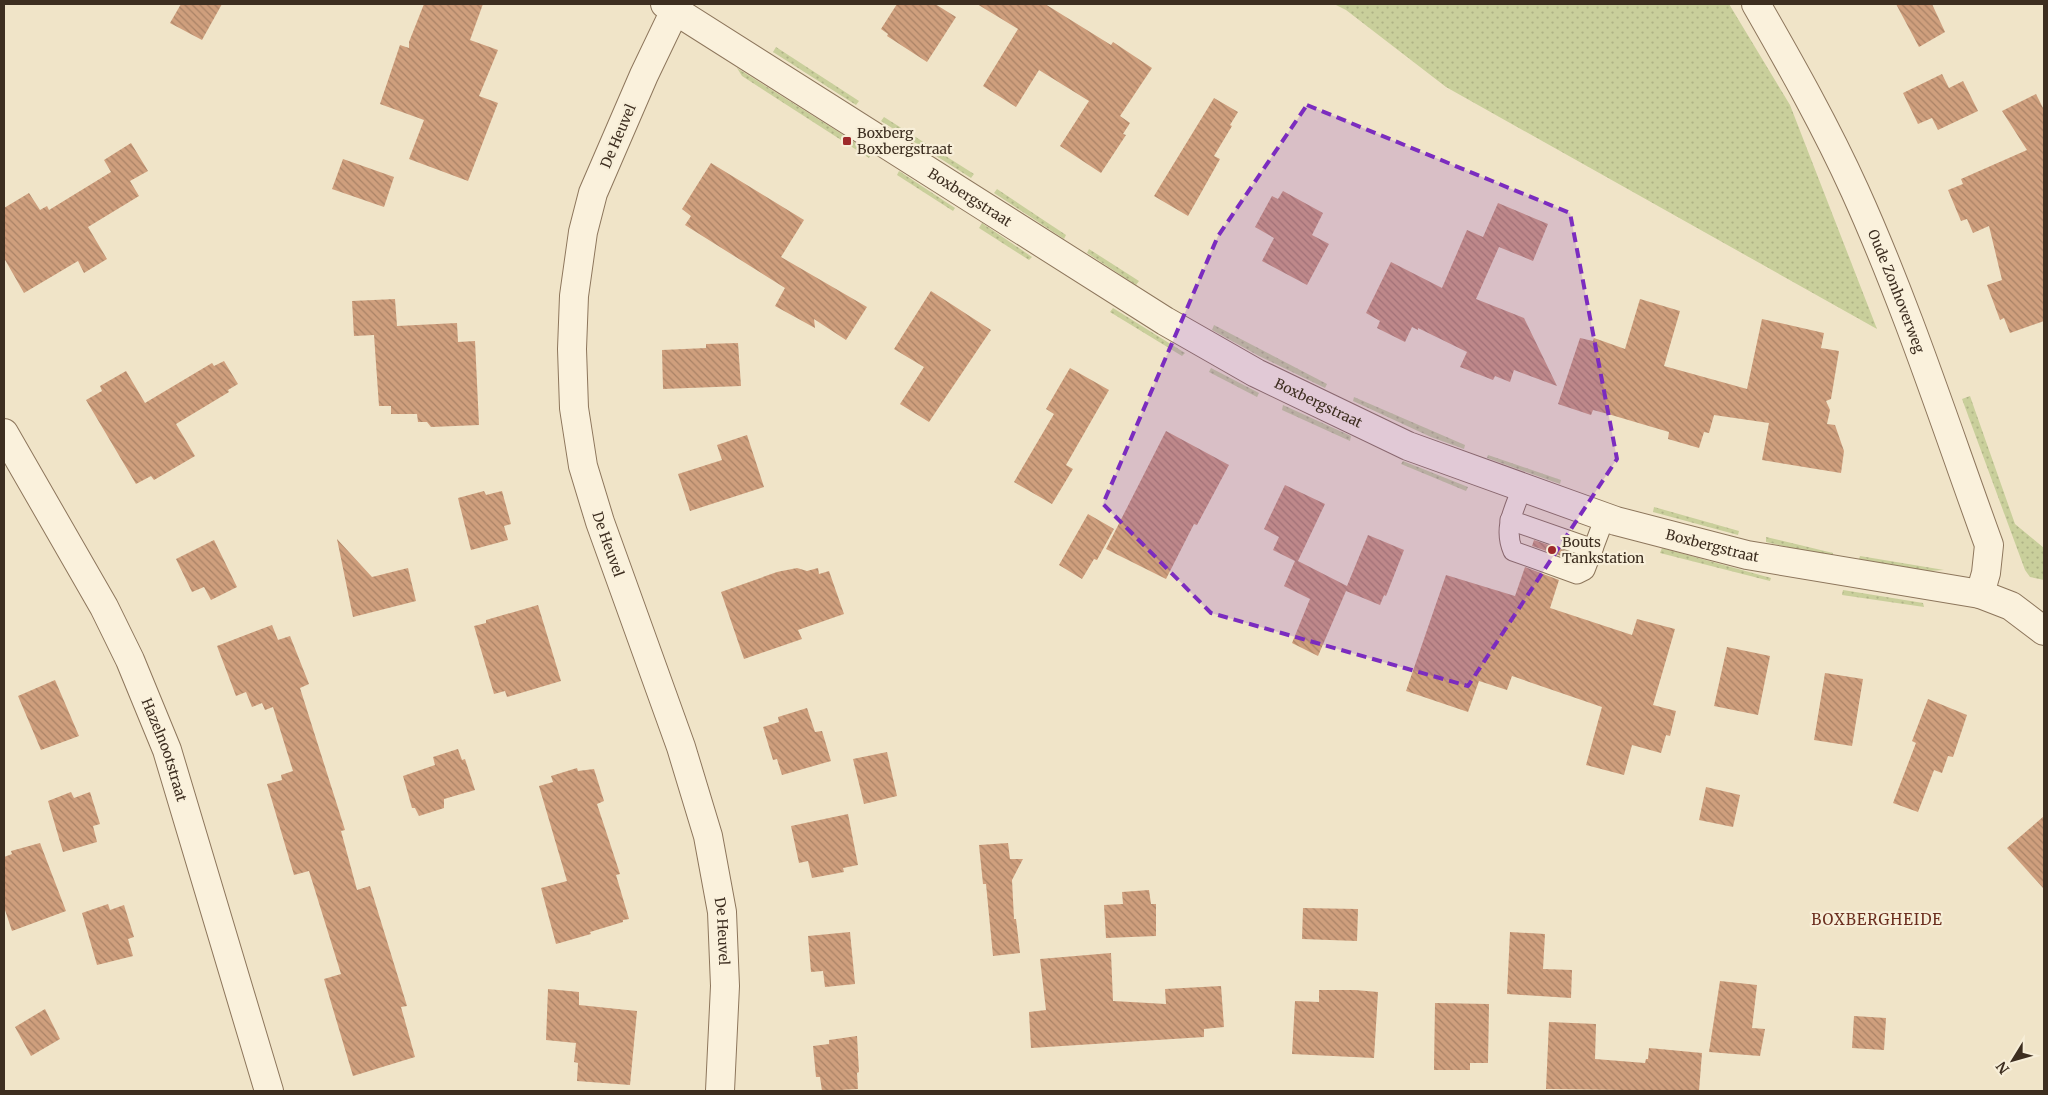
<svg xmlns="http://www.w3.org/2000/svg" width="2048" height="1095" viewBox="0 0 2048 1095" font-family="Merriweather,serif">
	<style>
		.grass { fill: url(#grass-dots) }
		.building { fill: url(#building-back-hatch) }
		.lines { fill: none; stroke-linecap: round; stroke-linejoin: round }
		.service-casing { stroke: #8d765c; stroke-width: 21 }
		.minor-casing { stroke: #8d765c; stroke-width: 30 }
		.service { stroke: #faf1dc; stroke-width: 19 }
		.minor { stroke: #faf1dc; stroke-width: 28 }
		.marked { fill: #7b2cbf; fill-opacity: 0.2; stroke: #7b2cbf; stroke-width: 4; stroke-dasharray: 10 6; stroke-linejoin: round }
		.poi-dot { fill: #9e2a2b; stroke: #f7eed8; stroke-width: 2 }
		.labels { text-anchor: middle; stroke-width: 4.5; stroke-linejoin: round; paint-order: stroke }
		.poi-label { font-size: 14px; fill: #3d2e20; stroke: #f7eed8; text-anchor: start }
		.street-label { font-size: 14px; fill: #3d2e20; stroke: #f7eed8 }
		.neighbourhood-label { font-size: 15px; letter-spacing: 1px; fill: #6b2e1e; stroke: #f7eed8 }
	</style>
	<defs>
		<pattern id="grass-dots" width="8" height="8" patternUnits="userSpaceOnUse" patternTransform="scale(1.25)"><rect width="8" height="8" fill="#c9cf9b"/><path d="M2 2h.1M6 6h.1" fill="none" stroke="#aeb285" stroke-width="1.8" stroke-linecap="round"/></pattern>
		<pattern id="building-back-hatch" width="6" height="6" patternUnits="userSpaceOnUse" patternTransform="scale(1.25)"><rect width="6" height="6" fill="#cf9f7d"/><path d="M-1 5l2 2M0 0l6 6M5-1l2 2" fill="none" stroke="#a98266"/></pattern>
	</defs>
	<rect width="100%" height="100%" fill="#f0e4c8"/>
	<g class="grass">
		<polygon points="1334,4 1729,4 1790,105 1877,329 1446,87 1346,10"/>
		<polygon points="776,47 859,101 856,105 773,52"/>
		<polygon points="737,68 872,153 869,158 742,76"/>
		<polygon points="884,117 974,174 971,178 881,121"/>
		<polygon points="899,171 955,208 953,211 897,175"/>
		<polygon points="997,189 1066,235 1064,239 994,193"/>
		<polygon points="982,223 1032,257 1029,260 979,228"/>
		<polygon points="1089,249 1139,281 1136,285 1087,253"/>
		<polygon points="1113,308 1185,353 1182,356 1110,312"/>
		<polygon points="1214,325 1327,384 1325,388 1259,356 1212,330"/>
		<polygon points="1211,368 1259,393 1257,397 1209,372"/>
		<polygon points="1970,396 2015,524 2044,548 2044,580 2030,577 2025,570 1962,399"/>
		<polygon points="1354,397 1465,445 1464,449 1431,437 1353,401"/>
		<polygon points="1283,405 1351,436 1350,441 1282,410"/>
		<polygon points="1488,455 1561,480 1560,484 1487,458"/>
		<polygon points="1403,461 1468,487 1466,491 1401,464"/>
		<polygon points="1654,507 1739,531 1738,535 1653,512"/>
		<polygon points="1766,537 1833,553 1832,557 1766,542"/>
		<polygon points="1662,548 1771,578 1770,581 1660,553"/>
		<polygon points="1860,556 1944,570 1929,571 1859,559"/>
		<polygon points="1843,590 1923,603 1924,607 1842,595"/>
	</g>
	<g class="building">
		<polygon points="181,4 222,4 202,40 170,23"/>
		<polygon points="424,4 483,4 470,40 498,50 479,96 498,103 468,181 409,159 424,120 380,104 400,45 409,48 409,42"/>
		<polygon points="897,4 935,4 956,17 927,62 887,36 888,34 881,29"/>
		<polygon points="977,4 1045,4 1111,45 1113,42 1152,68 1120,116 1130,123 1123,134 1126,135 1101,173 1060,146 1089,101 1039,70 1016,107 983,86 1018,29"/>
		<polygon points="1896,4 1932,4 1945,32 1919,47"/>
		<polygon points="1942,74 1949,88 1963,81 1978,111 1938,130 1932,118 1918,124 1903,93"/>
		<polygon points="2036,94 2044,110 2044,321 2010,333 2004,318 2000,320 1987,285 2002,280 1989,226 1973,233 1967,219 1961,221 1948,190 1963,184 1961,179 2027,150 2002,111"/>
		<polygon points="1214,98 1238,112 1230,125 1232,126 1214,156 1220,159 1188,216 1154,196"/>
		<polygon points="131,143 148,171 130,181 139,196 88,227 107,259 84,273 78,261 24,293 4,258 4,208 29,193 40,210 47,206 49,210 111,172 104,160"/>
		<polygon points="343,159 394,177 384,207 332,189"/>
		<polygon points="711,163 804,220 781,257 867,307 846,340 814,319 815,328 775,306 785,288 685,225 691,216 682,209"/>
		<polygon points="1283,191 1323,213 1312,235 1329,244 1307,285 1262,261 1274,238 1255,227 1272,196 1278,199"/>
		<polygon points="1498,203 1548,224 1533,261 1499,247 1476,299 1524,318 1557,386 1514,370 1510,382 1495,376 1493,380 1460,367 1467,352 1418,328 1418,330 1412,327 1405,342 1377,328 1380,321 1366,313 1391,262 1442,288 1467,230 1483,237"/>
		<polygon points="931,291 991,330 929,422 900,404 924,367 894,349"/>
		<polygon points="395,299 397,326 457,323 458,342 475,341 479,425 431,427 427,422 418,422 417,414 391,414 391,406 379,406 374,335 354,336 352,301"/>
		<polygon points="1640,299 1680,311 1664,366 1747,389 1762,319 1824,333 1821,348 1839,351 1831,399 1826,401 1830,410 1827,424 1835,425 1844,451 1841,473 1762,460 1769,423 1714,415 1709,433 1704,432 1699,448 1668,439 1669,432 1608,414 1593,410 1591,415 1558,404 1580,338 1593,341 1594,338 1625,349"/>
		<polygon points="738,343 741,386 663,389 662,350 706,348 706,344"/>
		<polygon points="224,361 238,384 228,390 229,392 176,424 195,456 154,480 151,476 136,484 86,400 102,391 100,386 126,371 145,403 212,363 214,366"/>
		<polygon points="1070,368 1109,390 1066,465 1073,469 1052,504 1014,482 1054,414 1046,409"/>
		<polygon points="1166,431 1229,465 1197,525 1194,524 1166,579 1106,549"/>
		<polygon points="747,435 764,487 690,511 678,474 722,460 717,445"/>
		<polygon points="1285,485 1325,504 1298,561 1347,586 1368,535 1404,550 1386,596 1384,595 1380,605 1346,591 1318,656 1292,643 1310,599 1284,586 1295,561 1273,550 1279,537 1264,529"/>
		<polygon points="484,491 486,495 502,491 511,524 504,526 508,540 471,550 458,498"/>
		<polygon points="1088,514 1114,529 1097,560 1094,559 1082,579 1059,565"/>
		<polygon points="337,539 372,577 408,568 416,601 353,617"/>
		<polygon points="214,540 237,587 211,600 204,587 192,592 176,559"/>
		<polygon points="1534,540 1569,552 1567,558 1532,546"/>
		<polygon points="1525,567 1559,580 1550,608 1632,635 1637,619 1675,629 1653,705 1676,711 1670,736 1666,735 1661,753 1632,745 1624,775 1586,765 1602,707 1512,676 1507,690 1479,681 1468,712 1406,691 1446,575 1515,596"/>
		<polygon points="797,568 807,571 818,568 819,574 829,571 844,614 798,630 802,639 744,659 721,592 777,572"/>
		<polygon points="538,605 561,681 507,697 505,691 494,694 474,626 486,623 486,620"/>
		<polygon points="272,625 278,640 290,636 309,684 300,688 345,830 341,831 357,890 370,886 407,1006 401,1007 415,1057 353,1076 324,979 341,974 309,871 294,875 267,784 282,780 281,775 293,771 273,707 265,710 262,703 252,707 246,692 236,696 217,646"/>
		<polygon points="1727,647 1770,656 1758,715 1714,706"/>
		<polygon points="1825,673 1863,679 1852,746 1814,740"/>
		<polygon points="55,680 79,736 41,750 18,696"/>
		<polygon points="1928,699 1967,715 1953,757 1948,756 1942,773 1934,770 1918,812 1893,803 1916,743 1912,741"/>
		<polygon points="807,708 815,732 822,731 831,761 782,775 777,759 773,760 763,727 779,722 778,717"/>
		<polygon points="458,749 462,760 465,759 475,790 444,799 444,808 419,816 415,808 412,808 403,776 435,765 433,757"/>
		<polygon points="887,752 897,796 864,804 853,759"/>
		<polygon points="577,768 578,771 594,769 604,801 597,804 620,874 616,875 629,919 623,920 623,922 590,932 591,934 556,944 541,888 567,881 539,786 553,782 551,776"/>
		<polygon points="1706,787 1740,795 1733,827 1699,820"/>
		<polygon points="71,792 74,798 90,792 100,824 93,826 97,842 63,852 48,801"/>
		<polygon points="848,814 858,865 843,868 844,872 812,878 808,861 799,863 791,826"/>
		<polygon points="2044,816 2044,889 2007,848"/>
		<polygon points="40,843 66,911 12,931 4,907 4,857 12,854 11,851"/>
		<polygon points="1008,843 1010,859 1023,859 1012,880 1014,919 1016,919 1020,953 993,956 986,884 983,884 979,845"/>
		<polygon points="1149,890 1151,904 1156,904 1156,936 1106,938 1104,905 1123,904 1122,892"/>
		<polygon points="108,904 110,910 124,905 134,937 128,939 133,956 97,965 82,913"/>
		<polygon points="1303,908 1358,909 1357,941 1302,939"/>
		<polygon points="850,932 855,984 825,987 823,971 811,972 808,936"/>
		<polygon points="1510,932 1545,934 1543,969 1572,970 1571,998 1507,994"/>
		<polygon points="1111,953 1113,1001 1166,1004 1165,989 1221,986 1224,1027 1204,1029 1204,1037 1031,1048 1029,1012 1046,1010 1040,959"/>
		<polygon points="1720,981 1757,985 1752,1028 1765,1029 1760,1056 1709,1052"/>
		<polygon points="548,989 579,992 579,1005 637,1011 630,1085 577,1081 578,1063 574,1062 576,1043 546,1040"/>
		<polygon points="1319,990 1355,990 1378,992 1374,1058 1292,1054 1295,1001 1319,1002"/>
		<polygon points="1435,1003 1489,1004 1488,1063 1470,1063 1470,1070 1434,1070"/>
		<polygon points="45,1009 60,1039 31,1056 15,1027"/>
		<polygon points="1854,1016 1886,1018 1884,1050 1852,1048"/>
		<polygon points="1549,1022 1596,1024 1595,1059 1645,1063 1646,1059 1648,1059 1649,1048 1702,1053 1699,1091 1546,1089"/>
		<polygon points="857,1036 859,1072 857,1073 858,1089 822,1091 820,1077 816,1077 813,1046 829,1044 829,1040"/>
	</g>
	<g class="lines">
		<defs>
			<g id="service">
				<path d="M1522,488C1514,510 1503,528 1513,551L1577,574L1585,570L1605,517"/>
				<polyline points="1510,520 1593,549"/>
			</g>
			<g id="minor">
				<path id="s1" d="M665,4L1165,321L1256,373L1408,446L1616,521L1747,555L1980,594L2011,606L2044,631"/>
				<path id="s2" d="M678,4L644,75L593,193L583,232L574,296L572,349L574,408L583,466L600,522L681,747L708,836L722,912L725,986L720,1091"/>
				<path id="s3" d="M1756,4C1791,65 1826,127 1855,191C1907,306 1946,427 1989,545L1986,573L1980,594"/>
				<path id="s4" d="M4,433L104,607L130,660L167,750L269,1091"/>
			</g>
		</defs>
		<use href="#service" class="service-casing"/>
		<use href="#minor" class="minor-casing"/>
		<use href="#service" class="service"/>
		<use href="#minor" class="minor"/>
	</g>
	<path class="marked" d="M1307,105L1570,213L1617,459L1468,686L1211,613L1103,504L1218,236Z"/>
	<g class="poi-dot">
		<rect x="842" y="136" width="10" height="10" rx="2.5"/>
		<circle cx="1552" cy="550" r="5"/>
	</g>
	<g class="labels">
		<g class="poi-label">
			<text x="857" y="138">Boxberg<tspan x="857" dy="16">Boxbergstraat</tspan></text>
			<text x="1562" y="547">Bouts<tspan x="1562" dy="16">Tankstation</tspan></text>
		</g>
		<g class="street-label">
			<text transform="translate(618 136) rotate(-67)" y="5">De Heuvel</text>
			<text dy="5" stroke="none"><textPath href="#s1" startOffset="361">Boxbergstraat</textPath></text>
			<text dy="5" stroke="none"><textPath href="#s3" startOffset="320">Oude Zonhoverweg</textPath></text>
			<text dy="5" stroke="none"><textPath href="#s1" startOffset="766">Boxbergstraat</textPath></text>
			<text dy="5" stroke="none"><textPath href="#s2" startOffset="565">De Heuvel</textPath></text>
			<text dy="5" stroke="none"><textPath href="#s1" startOffset="1186">Boxbergstraat</textPath></text>
			<text dy="5" stroke="none"><textPath href="#s4" startOffset="356">Hazelnootstraat</textPath></text>
			<text dy="5" stroke="none"><textPath href="#s2" startOffset="970">De Heuvel</textPath></text>
		</g>
		<g class="neighbourhood-label">
			<text x="1877" y="925">BOXBERGHEIDE</text>
		</g>
	</g>
	<rect width="2048" height="1095" fill="none" stroke="#3d2e20" stroke-width="10"/>
	<g transform="translate(2013 1060) rotate(233)" stroke="#f7eed8" stroke-width="4" paint-order="stroke">
	<path d="M0-4L9 19L0 12L-9 19Z" fill="#3d2e20"/>
	<text y="-8" font-size="14" font-weight="bold" text-anchor="middle" fill="#3d2e20">N</text>
	</g>
</svg>
